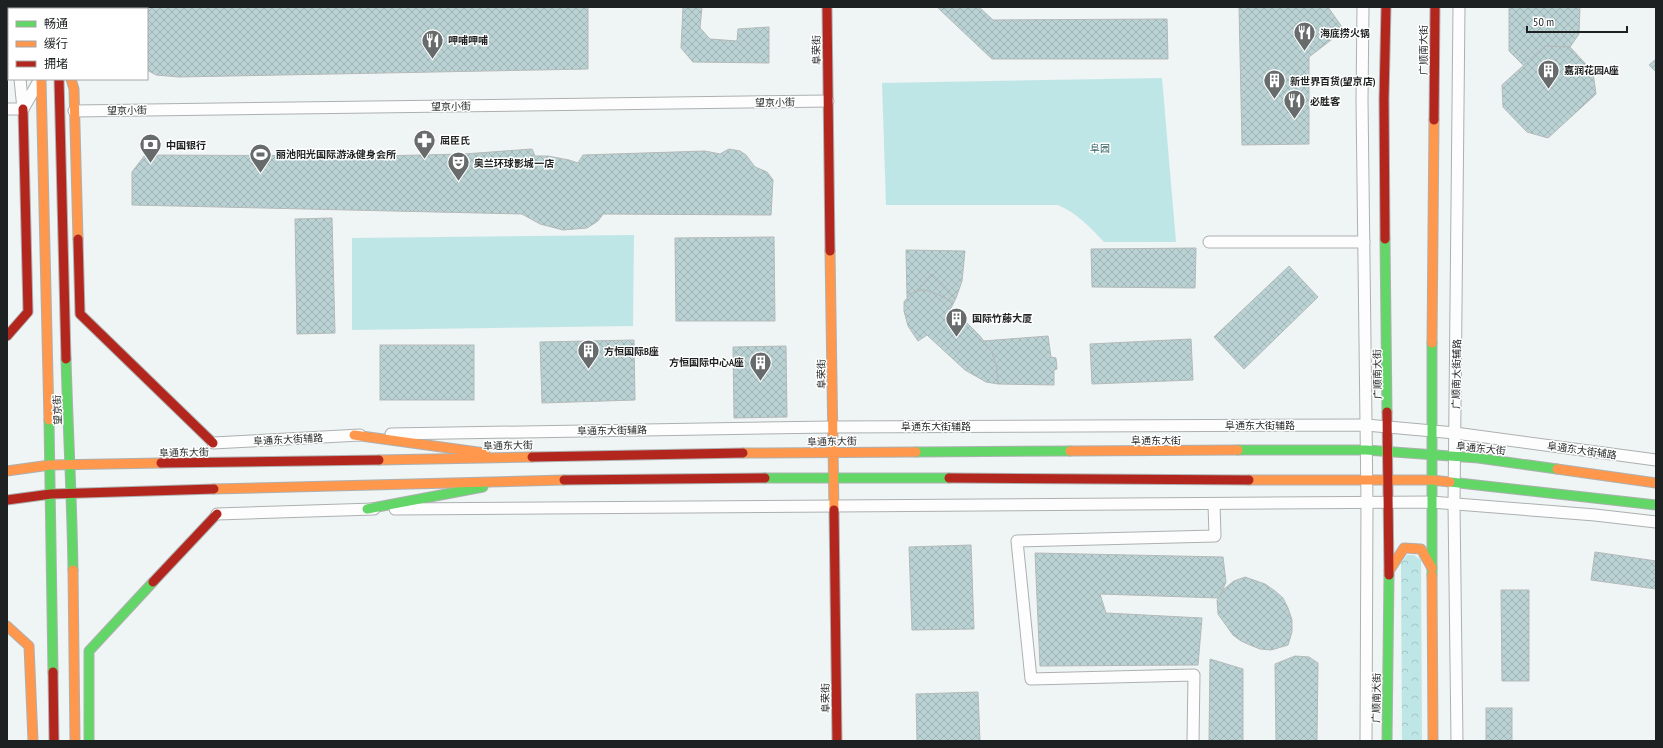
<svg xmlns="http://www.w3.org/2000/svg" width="1663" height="748" viewBox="0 0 1663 748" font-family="'PT Sans Narrow','Noto Sans SC',sans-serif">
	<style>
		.forest { fill: url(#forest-crowns) }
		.park { fill: #bfe6e7 }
		.building { fill: url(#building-cross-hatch); stroke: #b5b9b9 }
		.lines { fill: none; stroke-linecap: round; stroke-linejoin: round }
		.street-casing { stroke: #adb0b0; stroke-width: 13 }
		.fast-casing { stroke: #adb0b0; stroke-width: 11 }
		.slow-casing { stroke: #adb0b0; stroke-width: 11 }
		.jam-casing { stroke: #adb0b0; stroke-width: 11 }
		.street { stroke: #fdfdfd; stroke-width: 11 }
		.fast { stroke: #63d668; stroke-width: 9 }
		.slow { stroke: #ff974d; stroke-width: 9 }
		.jam { stroke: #b3261e; stroke-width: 9 }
		.labels { text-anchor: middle; stroke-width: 3; stroke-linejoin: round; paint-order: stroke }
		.poi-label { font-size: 10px; font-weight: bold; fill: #1e2121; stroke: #fff; text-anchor: start }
		.street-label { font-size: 10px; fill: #1e2121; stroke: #fff }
		.park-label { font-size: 10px; fill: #306062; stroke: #fff }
	</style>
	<defs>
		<pattern id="forest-crowns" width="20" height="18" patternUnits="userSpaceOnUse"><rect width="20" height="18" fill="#bfe6e7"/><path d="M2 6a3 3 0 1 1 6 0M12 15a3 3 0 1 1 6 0" fill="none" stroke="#a4c5c6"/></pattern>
		<pattern id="building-cross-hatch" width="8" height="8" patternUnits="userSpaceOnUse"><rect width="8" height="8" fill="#bad2d3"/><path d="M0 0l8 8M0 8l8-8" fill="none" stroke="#9fb4b5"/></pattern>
	</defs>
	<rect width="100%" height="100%" fill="#eff4f4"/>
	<polygon class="forest" points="1407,555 1414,555 1421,560 1422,741 1402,741 1401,563"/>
	<g class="park">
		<path d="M1162,78L1176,242H1104C1089,226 1078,214 1058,205H886L882,83Z"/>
		<polygon points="634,235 633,326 352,330 352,238"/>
	</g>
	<g class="building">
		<polygon points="128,7 588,7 588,69 179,77 156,75 147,70 147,9 128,9"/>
		<polygon points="683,7 702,7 700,28 710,39 737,41 738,29 769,27 769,63 693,62 681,48"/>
		<polygon points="937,7 979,7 993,20 1167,19 1168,59 992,59"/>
		<polygon points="1239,7 1328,7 1344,30 1309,57 1309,144 1242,145"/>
		<polygon points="1509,7 1580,7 1579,34 1570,47 1545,46 1524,66 1509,51"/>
		<polygon points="1545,46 1570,47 1593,72 1596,94 1548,138 1527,132 1503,107 1502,85"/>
		<polygon points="1656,59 1656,72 1649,65"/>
		<polygon points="532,149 535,156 548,156 569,160 578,163 583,155 705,151 720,154 729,149 740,151 746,155 755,167 767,172 773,180 771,215 603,214 598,221 587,228 563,230 540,224 522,214 132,205 132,172 145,155 377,156 464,154"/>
		<polygon points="332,218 335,333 297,334 295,219"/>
		<polygon points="774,237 775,321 676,321 675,238"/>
		<polygon points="1196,248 1195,288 1092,287 1091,249"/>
		<polygon points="906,250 965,251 962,281 956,298 932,274 916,291 907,297"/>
		<polygon points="1289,266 1318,297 1244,369 1214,337"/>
		<polygon points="932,274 956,298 954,302 932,292 924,290 916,291"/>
		<polygon points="924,290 932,292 954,302 950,310 967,323 980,336 992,352 997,368 998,384 986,382 965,370 927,335 918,341 908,326 904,311 904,302 910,294 916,291"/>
		<polygon points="1048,336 1051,357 1056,358 1057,369 1054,370 1054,385 998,384 997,368 992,352 983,341"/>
		<polygon points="1191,339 1193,380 1092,384 1090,344"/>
		<polygon points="634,340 635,400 542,403 540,342"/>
		<rect x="380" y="345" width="94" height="55"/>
		<polygon points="786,346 787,417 734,418 733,347"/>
		<polygon points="971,545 974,629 912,630 909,547"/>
		<polygon points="1595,552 1656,561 1656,589 1591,580"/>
		<polygon points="1035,553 1223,557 1226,582 1219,598 1100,594 1106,613 1202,618 1198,665 1040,666"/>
		<polygon points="1245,577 1265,584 1275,591 1283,598 1288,608 1292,620 1292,632 1288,645 1271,650 1260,649 1250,645 1241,641 1233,635 1218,614 1217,600 1224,589 1234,581"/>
		<polygon points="1501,590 1529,590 1529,681 1502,681"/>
		<polygon points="1295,656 1309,657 1318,663 1317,741 1276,741 1275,664"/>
		<polygon points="1210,659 1243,669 1243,741 1209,741"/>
		<polygon points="978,692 980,741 917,741 916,694"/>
		<rect x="1486" y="708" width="26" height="33"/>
	</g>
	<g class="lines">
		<defs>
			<g id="street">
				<polyline points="19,7 19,9"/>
				<polyline points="1363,7 1362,100 1367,503 1366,741"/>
				<polyline points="74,9 74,7"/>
				<polyline points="20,79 23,109"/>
				<polyline points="7,109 23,109 40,79"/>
				<polyline points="74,111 828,101"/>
				<polyline points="1209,242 1364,242"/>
				<polyline points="391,434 832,427 1366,425 1455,433 1656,460"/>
				<polyline points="213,443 360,435"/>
				<polyline points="395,509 1431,502 1595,515 1656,522"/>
				<polyline points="217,514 374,509"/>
				<polyline points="1193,741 1194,675 1031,679 1017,541 1215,536 1214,504"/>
				<polyline points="1457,741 1454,504 1459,7"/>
			</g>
			<g id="fast">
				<polyline points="1385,239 1387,412"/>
				<path d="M66,359C68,429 72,500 73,570"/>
				<polyline points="49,420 53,672"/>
				<polyline points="1238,450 1366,450 1478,458 1557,469"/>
				<polyline points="916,452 1070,451"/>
				<polyline points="765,478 949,478"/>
				<polyline points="1450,482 1656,505"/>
				<polyline points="367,509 483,487"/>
				<polyline points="1432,575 1432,343"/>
				<polyline points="89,741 89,651 153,582"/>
				<polyline points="1387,741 1389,575"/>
			</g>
			<g id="slow">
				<polyline points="58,7 58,9"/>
				<polyline points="41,79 49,420"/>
				<polyline points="71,79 74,89 78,239"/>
				<polyline points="830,251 834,510"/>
				<polyline points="1432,343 1434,120"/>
				<polyline points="354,435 485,453"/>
				<polyline points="1070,451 1238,450"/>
				<polyline points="743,453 916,452"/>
				<polyline points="379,460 532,457"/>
				<polyline points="1557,469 1656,483"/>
				<polyline points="7,471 50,465 161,463"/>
				<polyline points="1249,480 1432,480 1450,482"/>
				<polyline points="214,489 564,480"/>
				<polyline points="73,570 75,741"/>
				<polyline points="1389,571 1404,548 1421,549 1432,568"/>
				<polyline points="1432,575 1433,741"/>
				<polyline points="7,626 29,646 33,741"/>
			</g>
			<g id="jam">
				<polyline points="41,7 41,9"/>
				<polyline points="827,7 830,251"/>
				<polyline points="59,79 66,359"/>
				<polyline points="1434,120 1435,7"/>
				<polyline points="78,239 80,314 213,443"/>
				<polyline points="1385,239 1384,99 1386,7"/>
				<polyline points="7,336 28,312 23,109"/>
				<polyline points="1387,412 1389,575"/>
				<polyline points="532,457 743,453"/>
				<polyline points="161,463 379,460"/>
				<polyline points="949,478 1249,480"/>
				<polyline points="564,480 765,478"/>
				<polyline points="7,500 51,494 214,489"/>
				<polyline points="834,510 837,741"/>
				<polyline points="153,582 217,514"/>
				<polyline points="53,672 54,741"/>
			</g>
		</defs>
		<use href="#street" class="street-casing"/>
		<use href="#fast" class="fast-casing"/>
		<use href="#slow" class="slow-casing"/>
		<use href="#jam" class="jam-casing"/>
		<use href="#street" class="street"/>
		<use href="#fast" class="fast"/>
		<use href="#slow" class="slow"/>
		<use href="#jam" class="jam"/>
	</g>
	<defs>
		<symbol id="restaurant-pin" viewBox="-11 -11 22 30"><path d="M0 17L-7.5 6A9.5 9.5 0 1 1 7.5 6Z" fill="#676b6b" stroke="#fff"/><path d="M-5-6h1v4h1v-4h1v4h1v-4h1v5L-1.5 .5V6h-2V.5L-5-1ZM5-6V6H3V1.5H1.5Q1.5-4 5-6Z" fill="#fff"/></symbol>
		<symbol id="building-pin" viewBox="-11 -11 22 30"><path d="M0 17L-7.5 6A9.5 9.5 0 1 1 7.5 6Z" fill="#676b6b" stroke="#fff"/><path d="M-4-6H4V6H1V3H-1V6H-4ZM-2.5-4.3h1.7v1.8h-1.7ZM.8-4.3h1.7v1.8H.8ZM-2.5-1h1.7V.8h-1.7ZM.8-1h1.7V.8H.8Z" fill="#fff"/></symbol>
		<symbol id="pharmacy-pin" viewBox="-11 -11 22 30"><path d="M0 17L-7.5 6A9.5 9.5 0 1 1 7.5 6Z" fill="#676b6b" stroke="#fff"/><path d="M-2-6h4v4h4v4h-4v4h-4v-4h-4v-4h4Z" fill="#fff"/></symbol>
		<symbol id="bank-pin" viewBox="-11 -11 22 30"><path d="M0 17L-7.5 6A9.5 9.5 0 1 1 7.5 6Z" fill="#676b6b" stroke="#fff"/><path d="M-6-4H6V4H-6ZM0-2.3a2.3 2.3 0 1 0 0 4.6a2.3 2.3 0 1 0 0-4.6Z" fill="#fff"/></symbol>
		<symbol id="stadium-pin" viewBox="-11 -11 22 30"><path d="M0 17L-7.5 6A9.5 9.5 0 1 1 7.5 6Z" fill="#676b6b" stroke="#fff"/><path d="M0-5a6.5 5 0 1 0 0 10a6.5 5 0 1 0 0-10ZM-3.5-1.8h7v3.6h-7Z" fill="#fff"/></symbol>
		<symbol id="theatre-pin" viewBox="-11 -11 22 30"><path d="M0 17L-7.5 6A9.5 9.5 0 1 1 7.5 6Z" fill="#676b6b" stroke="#fff"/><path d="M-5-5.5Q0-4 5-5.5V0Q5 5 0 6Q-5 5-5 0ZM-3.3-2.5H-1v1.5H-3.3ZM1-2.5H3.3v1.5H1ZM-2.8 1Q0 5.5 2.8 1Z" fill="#fff"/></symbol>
	</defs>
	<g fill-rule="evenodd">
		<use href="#restaurant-pin" x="1292" y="20" width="25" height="34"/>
		<use href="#restaurant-pin" x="420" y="28" width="25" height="34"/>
		<use href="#building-pin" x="1536" y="58" width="25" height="34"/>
		<use href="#building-pin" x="1262" y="68" width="25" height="34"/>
		<use href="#restaurant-pin" x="1282" y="88" width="25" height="34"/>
		<use href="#pharmacy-pin" x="412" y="128" width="25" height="34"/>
		<use href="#bank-pin" x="138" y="132" width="25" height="34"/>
		<use href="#stadium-pin" x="248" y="142" width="25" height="34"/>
		<use href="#theatre-pin" x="446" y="150" width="25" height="34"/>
		<use href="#building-pin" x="944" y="306" width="25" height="34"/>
		<use href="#building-pin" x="576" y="338" width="25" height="34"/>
		<use href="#building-pin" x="748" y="350" width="25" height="34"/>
	</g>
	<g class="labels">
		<g class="poi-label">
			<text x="1320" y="37">海底捞火锅</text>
			<text x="448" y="44">呷哺呷哺</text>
			<text x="1564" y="74">嘉润花园A座</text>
			<text x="1290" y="85">新世界百货(望京店)</text>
			<text x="1310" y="105">必胜客</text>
			<text x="440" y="144">屈臣氏</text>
			<text x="166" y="149">中国银行</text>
			<text x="276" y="158">丽池阳光国际游泳健身会所</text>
			<text x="474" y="167">奥兰环球影城一店</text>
			<text x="972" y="322">国际竹藤大厦</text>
			<text x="604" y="355">方恒国际B座</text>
			<text x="744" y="366" text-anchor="end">方恒国际中心A座</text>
		</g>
		<g class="street-label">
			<text transform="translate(816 50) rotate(-91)" y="4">阜荣街</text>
			<text transform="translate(1423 50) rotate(-90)" y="4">广顺南大街</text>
			<text transform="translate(775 102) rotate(-1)" y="4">望京小街</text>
			<text transform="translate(451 106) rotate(-1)" y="4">望京小街</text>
			<text transform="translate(127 110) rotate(-1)" y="4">望京小街</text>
			<text transform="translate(821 374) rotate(-91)" y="4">阜荣街</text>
			<text transform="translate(1377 374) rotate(-91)" y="4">广顺南大街</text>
			<text transform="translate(1456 374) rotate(-89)" y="4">广顺南大街辅路</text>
			<text transform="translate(57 410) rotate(-92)" y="4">望京街</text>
			<text x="1260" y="429">阜通东大街辅路</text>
			<text x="936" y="430">阜通东大街辅路</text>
			<text transform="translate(612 430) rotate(-1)" y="4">阜通东大街辅路</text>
			<text transform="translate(288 439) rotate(-3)" y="4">阜通东大街辅路</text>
			<text x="1156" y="444">阜通东大街</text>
			<text transform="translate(832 441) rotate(-1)" y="4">阜通东大街</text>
			<text transform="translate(508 445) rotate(-1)" y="4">阜通东大街</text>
			<text transform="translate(1481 448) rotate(6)" y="4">阜通东大街</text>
			<text transform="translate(1582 450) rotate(8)" y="4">阜通东大街辅路</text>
			<text transform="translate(184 452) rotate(-1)" y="4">阜通东大街</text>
			<text transform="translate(825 698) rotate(-91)" y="4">阜荣街</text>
			<text transform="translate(1376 698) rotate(-89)" y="4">广顺南大街</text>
		</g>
		<g class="park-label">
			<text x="1100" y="152">阜园</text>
		</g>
	</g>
	<rect width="1663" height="748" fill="none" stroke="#1e2121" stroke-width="16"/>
	<rect x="8" y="8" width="140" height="72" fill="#ffffff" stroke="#a5a6a6"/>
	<rect x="16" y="21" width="20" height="6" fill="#63d668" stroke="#a5a6a6"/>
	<text x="44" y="28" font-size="12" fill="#1e2121">畅通</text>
	<rect x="16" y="41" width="20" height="6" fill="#ff974d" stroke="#a5a6a6"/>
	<text x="44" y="48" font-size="12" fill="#1e2121">缓行</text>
	<rect x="16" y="61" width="20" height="6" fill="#b3261e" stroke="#a5a6a6"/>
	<text x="44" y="68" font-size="12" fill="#1e2121">拥堵</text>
	<path d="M1527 26v6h100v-6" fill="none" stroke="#1e2121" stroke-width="2"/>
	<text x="1533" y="26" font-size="12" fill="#1e2121" stroke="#ffffff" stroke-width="3" paint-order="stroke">50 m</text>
</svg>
